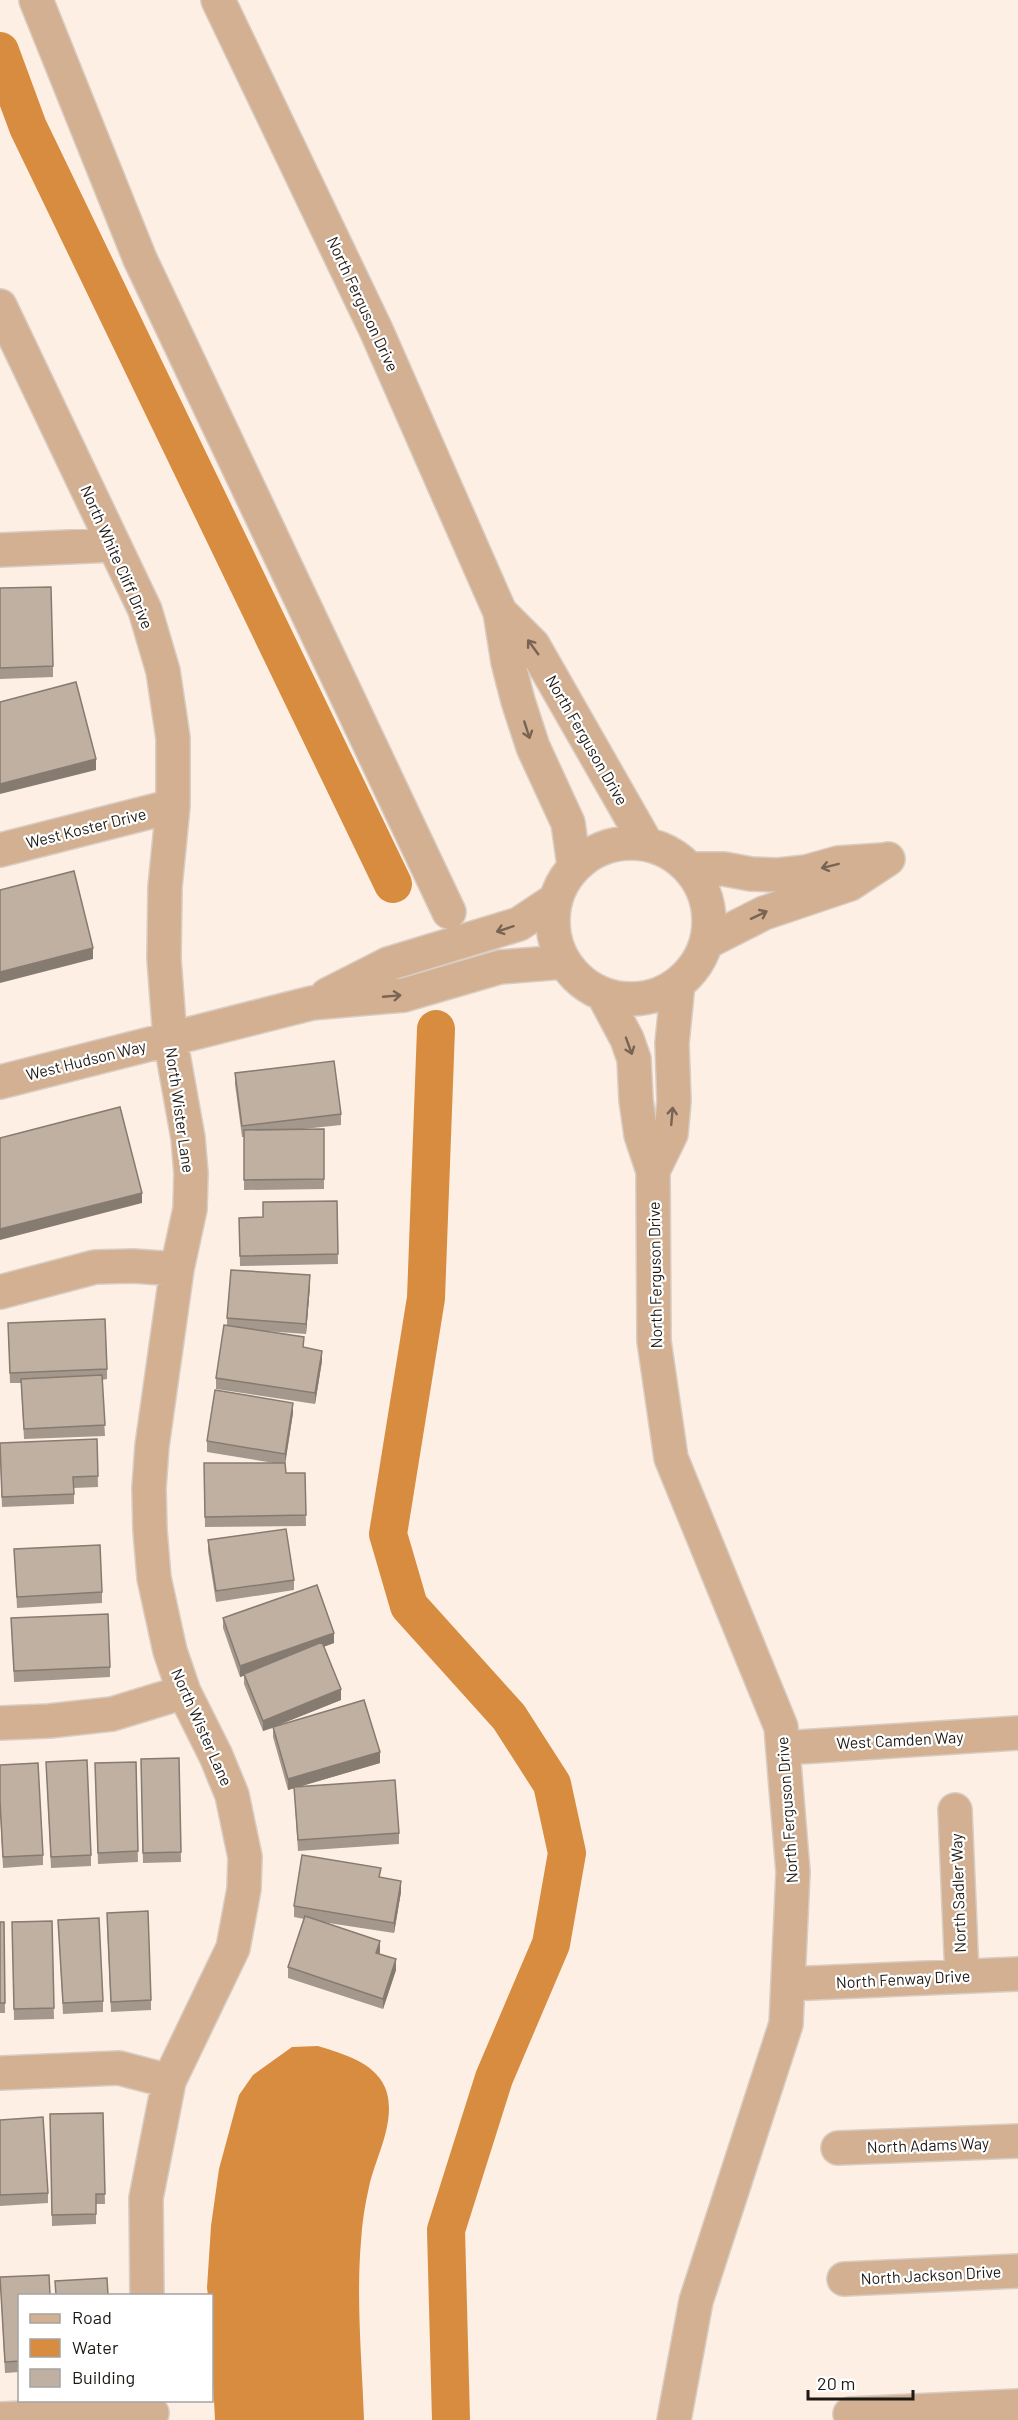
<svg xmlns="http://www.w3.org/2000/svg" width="1018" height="2420" viewBox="0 0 1018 2420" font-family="Barlow,sans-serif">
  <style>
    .water { fill: #d78c40 }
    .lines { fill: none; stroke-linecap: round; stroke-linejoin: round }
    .canal { stroke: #d78c40; stroke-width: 38 }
    .minor-casing { stroke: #d9cdc3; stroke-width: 36 }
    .minor { stroke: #d3b092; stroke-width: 33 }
    .wall { fill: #a4978b }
    .shaded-wall { fill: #867b71 }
    .building { fill: #bfb0a2; stroke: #867b71; stroke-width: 1.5 }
    .oneway { stroke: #796453 }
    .labels { text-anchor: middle; stroke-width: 4.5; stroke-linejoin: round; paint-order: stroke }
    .street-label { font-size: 16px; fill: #1f1914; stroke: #fff }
  </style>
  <rect width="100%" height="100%" fill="#fdefe4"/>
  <path class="water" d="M318,2046C343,2054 379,2063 387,2093C395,2125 376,2156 369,2187C365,2204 362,2223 361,2241C356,2300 362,2361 364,2420H215L212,2361V2296L208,2295L207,2288L211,2226L219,2169L239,2095L253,2075L292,2047Z"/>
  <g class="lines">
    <path class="canal" d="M0,51L28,127L393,884
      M436,1029L426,1298L388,1534L409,1606L509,1717L552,1784L567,1853L551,1944L494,2078L446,2230L451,2420"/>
    <defs>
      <path id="minor" d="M36,0L140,259L449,912
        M218,0L376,330L500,612L508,662L518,701L533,747L568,823L574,865
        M0,306L145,610L163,671L173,738V806L165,887L164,959L170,1038L188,1138L191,1173L190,1209L177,1269L152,1446L149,1488L150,1530L154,1578L170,1651L184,1692L216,1756L232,1795L245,1857L244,1889L233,1948L169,2081L146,2198L147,2296
        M0,550L113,545
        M500,612L533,645L646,843
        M553 921a78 78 0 1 1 156 0a78 78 0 1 1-156 0Z
        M0,850L173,806
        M691,869H724L751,874L779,875L806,872L838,863L883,860
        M707,942L764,913L850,884L888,859
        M603,994L627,1039L634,1059L636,1100L641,1135L653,1171L654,1341L671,1458L781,1727L793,1872L786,2024L696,2301L674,2420
        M327,995L388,964L519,924L555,900
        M0,1082L312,1003L404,995L500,967L563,962
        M653,1171L671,1134L674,1101L672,1043L678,984
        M0,1292L95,1267L133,1266L177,1269
        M0,1723L49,1721L112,1714L184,1692
        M783,1748L1018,1733
        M955,1810L962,1976
        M788,1984L1018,1974
        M0,2073L119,2068L169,2081
        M838,2148L1018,2141
        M844,2279L1018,2271
        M850,2414L1018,2406
        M0,2419L152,2413"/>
    </defs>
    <use href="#minor" class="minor-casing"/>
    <use href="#minor" class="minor"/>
  </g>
  <path class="wall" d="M0,588L53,666V677L0,679Z
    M235,1073L341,1114V1125L303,1129H324V1189L244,1190V1137H242L235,1084Z
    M337,1201L338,1264L240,1266L239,1218L263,1217Z
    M310,1286L306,1334L265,1331L304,1348L322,1361L315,1404L216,1389V1378L227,1326V1318Z
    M8,1323L107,1369V1379L102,1380L105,1436L24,1439L21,1383H10Z
    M293,1413L285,1463L286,1473H305L306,1526L205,1527L204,1463H274L207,1452V1441Z
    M97,1439L98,1487L74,1488V1504L2,1507L0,1455Z
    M208,1540L294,1580V1590L216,1602L208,1551Z
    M14,1549L102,1592V1603L17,1608Z
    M11,1618L110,1667V1677L14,1682Z
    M223,1618L334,1643L323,1647L341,1700L279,1725L380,1763L298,1787L399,1833V1844L298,1851L294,1788L288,1790L273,1737V1728L263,1731L244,1684V1676L240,1677L223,1628Z
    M179,1758L181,1862L143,1863L141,1759Z
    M46,1762L91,1855V1866L51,1868Z
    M136,1762L138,1862L98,1864L95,1763Z
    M0,1765L43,1855V1865L3,1868L0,1811Z
    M381,1877L401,1892L394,1933L322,1922L380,1951V1954L396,1970L383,2009L288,1978V1967L304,1919L294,1917V1906Z
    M58,1920L103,2001V2012L63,2014Z
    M52,1921L54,2019L14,2020L12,1922Z
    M0,1922H4L5,2013H0Z
    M107,1924L151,2000V2010L111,2012Z
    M103,2113L105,2204H96V2224L52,2226L50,2114Z
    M0,2120L48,2193V2203L0,2206Z
    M0,2277L20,2295V2372L5,2373Z"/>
  <path class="shaded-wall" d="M96,759V770L0,794V784Z
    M93,948V959L0,983V972Z
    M142,1193V1203L0,1240V1229Z
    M310,1275V1286L306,1334V1324Z
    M322,1351V1361L315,1404V1393Z
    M293,1403V1413L285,1465V1454Z
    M334,1633V1643L240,1677V1666Z
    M341,1689V1700L263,1731V1721Z
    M380,1752V1763L288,1790V1779Z
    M401,1881V1892L394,1933V1923Z
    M380,1941V1951L376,1963V1953Z
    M396,1959V1970L383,2009V1999Z"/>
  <path class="building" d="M51,587L53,666L0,668V588Z
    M76,682L96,759L0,784V702Z
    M74,871L93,948L0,972V890Z
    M334,1061L341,1114L242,1126L235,1073Z
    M120,1107L142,1193L0,1229V1138Z
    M324,1129V1179L244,1180V1130Z
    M337,1201L338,1254L240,1256L239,1218L263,1217V1202Z
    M231,1270L310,1275L306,1324L227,1318Z
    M105,1319L107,1369L10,1373L8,1323Z
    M224,1325L304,1337L303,1347L322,1351L315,1393L216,1378Z
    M102,1375L105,1425L24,1429L21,1379Z
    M215,1390L293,1403L285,1454L207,1441Z
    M97,1439L98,1476L73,1477L74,1494L2,1497L0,1443Z
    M204,1463H285L286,1473H305L306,1515L205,1517Z
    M286,1529L294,1580L216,1591L208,1540Z
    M100,1545L102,1592L17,1597L14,1549Z
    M317,1585L334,1633L240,1666L223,1618Z
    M108,1614L110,1667L14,1671L11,1618Z
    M322,1642L341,1689L263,1721L244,1674Z
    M364,1700L380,1752L288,1779L273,1727Z
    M179,1758L181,1852L143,1853L141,1759Z
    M87,1760L91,1855L51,1857L46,1762Z
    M136,1762L138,1851L98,1853L95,1763Z
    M38,1763L43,1855L3,1857L0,1801V1765Z
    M395,1780L399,1833L298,1840L294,1787Z
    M302,1855L381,1868L379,1877L401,1881L394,1923L294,1906Z
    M148,1911L151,2000L111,2002L107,1913Z
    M305,1916L380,1941L376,1953L396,1959L383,1999L288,1967Z
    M99,1918L103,2001L63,2003L58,1920Z
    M52,1921L54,2008L14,2009L12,1922Z
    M0,1922H4L5,2003H0Z
    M103,2113L105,2194H96V2214L52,2215L50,2114Z
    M43,2117L48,2193L0,2195V2120Z
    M49,2275L50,2295H20V2361L5,2362L0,2277Z
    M107,2278L108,2295H56L55,2281Z"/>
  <defs><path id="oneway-shaft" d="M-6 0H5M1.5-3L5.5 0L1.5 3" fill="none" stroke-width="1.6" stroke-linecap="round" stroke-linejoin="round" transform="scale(1.5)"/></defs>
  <g class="oneway">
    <use href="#oneway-shaft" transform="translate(533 647) rotate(-126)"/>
    <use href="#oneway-shaft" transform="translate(527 730) rotate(72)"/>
    <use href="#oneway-shaft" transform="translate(830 866) rotate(166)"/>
    <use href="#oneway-shaft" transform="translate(759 915) rotate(-25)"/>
    <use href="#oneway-shaft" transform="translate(505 929) rotate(162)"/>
    <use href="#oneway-shaft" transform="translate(392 996) rotate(-5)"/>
    <use href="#oneway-shaft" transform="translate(629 1046) rotate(70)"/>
    <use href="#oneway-shaft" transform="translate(672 1116) rotate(-85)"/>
  </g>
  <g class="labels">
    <g class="street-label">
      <text transform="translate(363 304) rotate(65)" y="6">North Ferguson Drive</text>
      <text transform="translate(117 557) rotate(66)" y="6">North White Cliff Drive</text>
      <text transform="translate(587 740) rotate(60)" y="6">North Ferguson Drive</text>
      <text transform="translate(86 828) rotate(-14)" y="6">West Koster Drive</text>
      <text transform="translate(86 1060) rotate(-14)" y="6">West Hudson Way</text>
      <text transform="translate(180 1110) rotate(82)" y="6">North Wister Lane</text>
      <text transform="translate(655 1275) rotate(-91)" y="6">North Ferguson Drive</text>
      <text transform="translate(202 1727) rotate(66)" y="6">North Wister Lane</text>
      <text transform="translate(900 1740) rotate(-3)" y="6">West Camden Way</text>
      <text transform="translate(787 1810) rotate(-94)" y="6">North Ferguson Drive</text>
      <text transform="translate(958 1893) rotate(-92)" y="6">North Sadler Way</text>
      <text transform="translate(903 1979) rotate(-3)" y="6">North Fenway Drive</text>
      <text transform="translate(928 2145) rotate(-2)" y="6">North Adams Way</text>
      <text transform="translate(931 2275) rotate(-3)" y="6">North Jackson Drive</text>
    </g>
  </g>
  <rect x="18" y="2294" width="195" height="108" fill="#ffffff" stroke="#a5a3a1" stroke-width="1.5"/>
  <rect x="30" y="2314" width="30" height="9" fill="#d3b092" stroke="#a5a3a1" stroke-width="1.5"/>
  <text x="72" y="2324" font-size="18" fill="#1f1914">Road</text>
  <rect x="30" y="2339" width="30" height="18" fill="#d78c40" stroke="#a5a3a1" stroke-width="1.5"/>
  <text x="72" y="2354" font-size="18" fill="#1f1914">Water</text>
  <rect x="30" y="2369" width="30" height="18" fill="#bfb0a2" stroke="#a5a3a1" stroke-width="1.5"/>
  <text x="72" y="2384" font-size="18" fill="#1f1914">Building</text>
  <path d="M808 2390v9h105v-9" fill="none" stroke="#1f1914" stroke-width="3"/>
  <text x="817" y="2390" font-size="18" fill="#1f1914" stroke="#ffffff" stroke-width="4.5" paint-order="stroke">20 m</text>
</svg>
